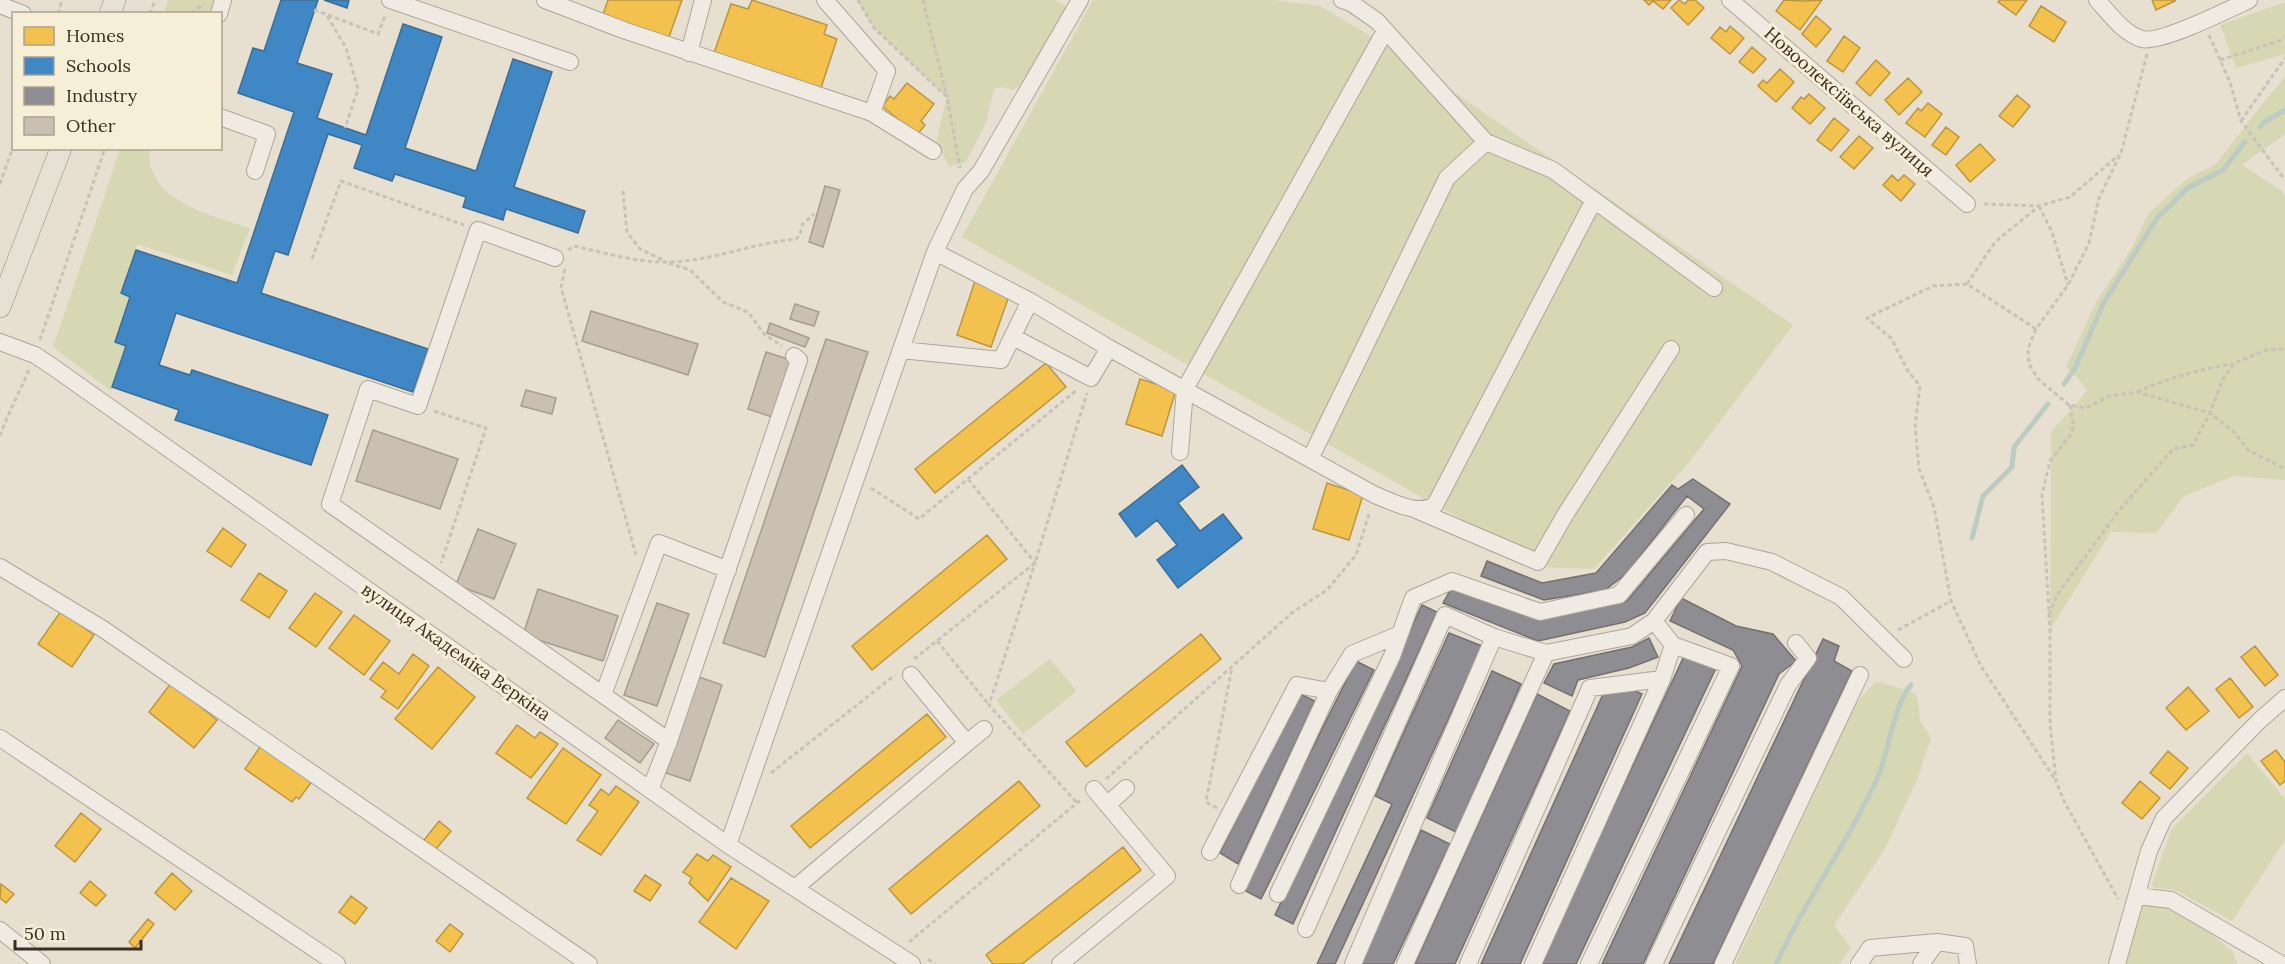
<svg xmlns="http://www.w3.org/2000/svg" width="2285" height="964" viewBox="0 0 2285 964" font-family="Lora,serif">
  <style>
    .green { fill: #d6d7b3 }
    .homes { fill: #f2c14e; stroke: #bc9540; stroke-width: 1.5 }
    .schools { fill: #3f88c5; stroke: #3e6d94; stroke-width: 1.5 }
    .industry { fill: #8d8d92; stroke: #757070; stroke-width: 1.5 }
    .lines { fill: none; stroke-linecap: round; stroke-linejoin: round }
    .stream { stroke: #bcccc2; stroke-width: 5 }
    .building { fill: #cbbfb2; stroke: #a89c90; stroke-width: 1.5 }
    .minor-casing { stroke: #ada599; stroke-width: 18 }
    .major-casing { stroke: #928b80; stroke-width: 22 }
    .path { stroke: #c8c2b9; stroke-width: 3; stroke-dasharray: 4.5 3; stroke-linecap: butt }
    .minor { stroke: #efebe3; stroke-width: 16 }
    .major { stroke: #e6e1d4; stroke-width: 21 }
    .labels { text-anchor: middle; stroke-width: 6; stroke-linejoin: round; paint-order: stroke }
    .street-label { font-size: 18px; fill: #3d2e20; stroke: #f7eed8 }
  </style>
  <rect width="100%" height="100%" fill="#e7e0d1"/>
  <path class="green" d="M168,0H220L216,13L164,14Z
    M858,0H1056L1074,11L1030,87L1022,84L1013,90L1001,87L994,89L986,123L965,163L949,166L936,142L947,97L874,28Z
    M1093,0H1273L1320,6L1381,42L1793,325L1690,461L1594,569L1538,567L1499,541L962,237Z
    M2285,2V54L2236,68L2220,25Z
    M2285,77V134L2242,165L2281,190L2285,196V480L2234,476L2184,496L2156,533L2111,532L2050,630L2051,432L2087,391L2078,378L2066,367L2096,302L2131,249L2149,213L2188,178L2216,164L2264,102Z
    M120,149H150C150,154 149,162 151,167C161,205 217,217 250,228L232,275L137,244L121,293L130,297L115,342L126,346L111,391L53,347Z
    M1050,659L1077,691L1023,734L996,700Z
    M1876,681L1915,693L1918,700L1920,720L1931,738L1918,777L1886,847L1834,925L1851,948L1839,964H1735L1856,703Z
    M2247,753L2285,799V840L2232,921L2175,890L2151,887L2171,830Z
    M2142,904H2166L2206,929L2233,952L2237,964H2126Z"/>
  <path class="homes" d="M608,0H682L668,40L602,17Z
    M752,0L827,25L824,34L837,39L820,91L713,56L731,4L748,9Z
    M1644,0H1671L1663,9L1653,1L1649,5Z
    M1679,0L1685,4L1688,0H1695L1704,8L1688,25L1671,8Z
    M1784,0L1804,1L1822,0L1800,30L1776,11Z
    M2000,0H2027L2016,15L1998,2Z
    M2152,0H2175V1L2156,10Z
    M2041,6L2066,22L2054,42L2029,26Z
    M1816,16L1831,29L1816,47L1802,34Z
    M1730,26L1744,38L1730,54L1711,38L1720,27L1726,32Z
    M1844,36L1860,48L1843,72L1827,61Z
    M1752,47L1766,59L1753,73L1739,62Z
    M1876,60L1890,73L1870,96L1856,83Z
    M1780,69L1794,82L1776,102L1758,86L1763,80L1767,83Z
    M1908,78L1922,92L1899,115L1885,100Z
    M907,83L934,104L921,121L925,125L917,135L882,106L890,96L894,99Z
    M1809,94L1825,108L1810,124L1792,108L1801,97L1804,99Z
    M2017,95L2030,106L2013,127L1999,116Z
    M1928,103L1942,114L1925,137L1906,123L1918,108L1921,111Z
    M1834,118L1849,130L1831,151L1817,140Z
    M1946,127L1959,137L1946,155L1932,145Z
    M1859,136L1873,148L1854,169L1840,157Z
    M1980,144L1995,160L1970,182L1956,165Z
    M1892,175L1898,181L1904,175L1915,184L1901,201L1883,185Z
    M975,281L1010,293L991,347L957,335Z
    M1046,363L1066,387L935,493L915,469Z
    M1140,379L1176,390L1162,436L1126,424Z
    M1327,483L1363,495L1349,540L1313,529Z
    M223,528L246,545L231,567L207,551Z
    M987,535L1007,559L872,670L852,646Z
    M259,573L287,591L269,618L241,600Z
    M315,593L342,612L316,647L289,628Z
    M61,611L94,635L72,667L38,644Z
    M354,615L390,641L364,675L329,648Z
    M1201,634L1221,659L1086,767L1066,742Z
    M2255,646L2278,675L2265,686L2241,657Z
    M413,654L429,666L398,709L381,697L386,691L370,679L383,662L399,674Z
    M438,667L475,697L432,749L395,719Z
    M2230,678L2253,707L2239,718L2216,689Z
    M171,683L217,720L194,748L149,712Z
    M2188,687L2209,711L2186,730L2166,708Z
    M927,714L946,737L810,848L791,826Z
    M517,725L535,738L540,732L558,744L531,778L496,753Z
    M262,744L313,780L299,799L296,797L292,802L245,769Z
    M563,748L601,775L566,824L527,798Z
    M2276,750L2285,762V781L2280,785L2261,761Z
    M2168,751L2188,768L2170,789L2150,773Z
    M1019,781L1040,806L911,914L889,889Z
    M2140,781L2160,798L2142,819L2122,803Z
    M616,786L639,802L601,855L577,840L598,811L589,805L601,789L609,795Z
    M81,813L101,829L75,862L55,846Z
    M439,821L451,831L436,849L424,840Z
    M1123,847L1141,870L1022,964H993L986,955Z
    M697,854L708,861L713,855L731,867L708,901L689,883L692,878L683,872Z
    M172,873L192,891L175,910L155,893Z
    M645,875L661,885L650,901L634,891Z
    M731,878L769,901L736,949L699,922Z
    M90,881L106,895L96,906L80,893Z
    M1,884L14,894L6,903L0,898Z
    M351,896L367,908L355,924L339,912Z
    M148,919L154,924L135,948L129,942Z
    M450,924L463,934L450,952L436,941Z"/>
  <path class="schools" d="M281,0H318L297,63L332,74L317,118L366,135L403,24L442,37L405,148L476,171L513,59L552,72L514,187L585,211L578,233L506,209L503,220L463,207L466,197L395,174L392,181L354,168L362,145L328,134L288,255L275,251L261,293L428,349L413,392L176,313L159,365L190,375L192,370L328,415L311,465L175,420L179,410L112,387L126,346L115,342L130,297L121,293L136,250L237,283L294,112L238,93L253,48L264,51Z
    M324,0H349L347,8Z
    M1182,465L1199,487L1178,503L1200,531L1223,514L1242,538L1178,588L1157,560L1177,545L1157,520L1136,537L1119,514Z"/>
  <path class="industry" d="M1693,479L1730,504L1645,613L1625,622L1538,641L1443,603L1452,587L1540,619L1627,601L1704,509L1687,496L1626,574L1605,590L1544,600L1481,576L1487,561L1542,583L1596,573L1672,485L1678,489Z
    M1681,598L1736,626L1773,634L1796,661L1779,674L1643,964H1602L1742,666L1733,650L1670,621Z
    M1422,605L1437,612L1293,924L1275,915Z
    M1449,633L1482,646L1335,964H1317L1392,804L1375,796Z
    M1649,638L1658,657L1629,668L1578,680L1572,696L1544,683L1554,664L1632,647Z
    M1823,639L1839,646L1834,661L1852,671L1713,964H1669Z
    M1685,654L1716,668L1576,964H1540Z
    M1356,661L1374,670L1261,899L1242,889Z
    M1492,671L1521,684L1456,832L1427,818Z
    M1628,688L1642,694L1520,964H1481L1604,692Z
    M1298,693L1315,701L1238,864L1220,853Z
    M1537,694L1570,711L1455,964H1415Z
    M1421,830L1450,844L1393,964H1360Z"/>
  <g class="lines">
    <path class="stream" d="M2260,127L2264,122L2285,110
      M2064,384L2075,368L2103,304L2157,218L2189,187L2223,170L2245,142
      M1972,538L1983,496L2012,467L2014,447L2048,404
      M1776,964C1805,900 1848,843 1877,779C1889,753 1893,705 1911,685"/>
  </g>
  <path class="building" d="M825,186L840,190L823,247L809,242Z
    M795,304L819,312L814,326L790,319Z
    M591,311L698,344L688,375L582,341Z
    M770,323L809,338L805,347L767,333Z
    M826,339L868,352L765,657L723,643Z
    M766,352L794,361L775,418L748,409Z
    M526,390L556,398L552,414L521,406Z
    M373,430L458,459L440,509L356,481Z
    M478,529L516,544L494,599L456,585Z
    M538,589L618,616L603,661L523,635Z
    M657,603L689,614L657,706L624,695Z
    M699,677L722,685L690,781L666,773Z
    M618,720L654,744L640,763L605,738Z"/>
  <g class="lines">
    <defs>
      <path id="minor" d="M390,0L570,62
        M545,0L626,31L872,113L933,151
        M825,0L887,71L872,113
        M1342,0L1351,3L1377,21L1486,142L1553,170L1714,288
        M1730,0L1967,204
        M2097,0C2109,13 2124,34 2142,39C2160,44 2230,9 2249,0
        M0,5L23,14
        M219,14L223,0
        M689,53L703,0
        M220,117L267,134L255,171
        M935,252L1030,301L1109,348L1375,495C1393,502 1417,516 1435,505L1594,200
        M555,258L478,230L418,406L368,389L330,504L669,741L799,360L794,356
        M1013,337L1091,378L1109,348
        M0,342L35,355L53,367L728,845L912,964
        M901,350L1001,360L1030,301
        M1180,452L1185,389L1385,31
        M1310,459L1447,178L1486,142
        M1416,510L1538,562L1565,515L1671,349
        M0,567L103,629L589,964
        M1329,691L1352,654L1400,634
        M603,695L659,543L728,570
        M0,738L337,964
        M967,743L984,729
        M650,790L669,741
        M1107,805L1126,788
        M728,845L935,252L965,189L981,171L1080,0
        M1210,852L1297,685L1329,691L1239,885
        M795,888L967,743L911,675
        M1278,894L1392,656L1413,598L1452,581L1540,612L1619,595L1686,515
        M2138,896L2171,900L2281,964
        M1306,929L1445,615L1494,637L1546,653L1632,636L1654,621L1707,552L1726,551L1772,562L1841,597L1904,659
        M0,930L42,964
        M1060,964L1167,876L1094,789
        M1353,964L1494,637
        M1405,964L1546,653
        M1468,964L1590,688L1662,679
        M1533,964L1662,679L1673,645
        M1589,964L1731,666L1673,645L1654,621
        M1654,964L1788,685L1808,658L1796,643
        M1723,964L1860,675
        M1859,964L1870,948L1937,942L1965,946L1968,964
        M1921,964L1937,942
        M2117,964L2149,851L2164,818L2259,721L2285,698"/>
      <path id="major" d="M110,14L115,0
        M0,307L61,148"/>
    </defs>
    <use href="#minor" class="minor-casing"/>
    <use href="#major" class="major-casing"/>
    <path class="path" d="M858,0L874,28L947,97L960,168
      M923,0L947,97
      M314,10L326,14L346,48L358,89L345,128
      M58,14L62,0
      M150,14L155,0
      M192,14L204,3
      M328,15L378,34L385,16
      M2209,35L2230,82L2241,121L2285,180
      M2147,54L2121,153L2099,198L2089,243L2068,285L2036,329L2028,349L2029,364L2038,379L2069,405L2086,408L2109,396L2137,392L2210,413L2234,432L2248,450L2285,469
      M2220,60L2285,39
      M2241,121L2285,58
      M0,184L14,144
      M623,191L627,232L640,249L663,260
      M1984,204L2039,206L2070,197L2119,155
      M2039,206L2052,232L2068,285
      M568,250L574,246C605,253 638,263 669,262C712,261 753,243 796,239L800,235L802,225L814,214
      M312,259L341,181L464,225
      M669,263L690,270L723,302L748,312L764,334L782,346
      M565,269L561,287L636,555
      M1967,284L1995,242L2038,207
      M2036,329L1967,284L1933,286L1867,318L1891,338L1908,371L1920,386L1915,425L1919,469L1934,507L1951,601L1981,666L2056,781
      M40,340L105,148
      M2137,392C2168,378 2199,369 2234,364
      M2070,405L2073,423L2072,433L2050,461L2042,495L2050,630V724L2056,781L2064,801L2118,899
      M434,411L486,428L441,563
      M0,436C8,413 20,392 29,369
      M968,479L1035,563L989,705L1077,803
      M871,488L919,519L1078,389
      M2049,615L2057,595L2121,508L2173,449L2193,445L2210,413L2223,379L2235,363L2266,350L2285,349
      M1898,630L1951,601
      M937,641L989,705
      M914,659L1035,563L1087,393
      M771,773L895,675
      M1106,779L1293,612L1327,590L1356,555L1370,511
      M1217,808L1206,802L1232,667
      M909,942L1082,799
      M928,959L935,964"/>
    <use href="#minor" class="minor"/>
    <use href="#major" class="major"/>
  </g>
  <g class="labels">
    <g class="street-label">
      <text transform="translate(1849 102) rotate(41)" y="6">Новоолексіївська вулиця</text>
      <text transform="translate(456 652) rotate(35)" y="6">вулиця Академіка Вєркіна</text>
    </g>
  </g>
  <rect x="12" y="12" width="210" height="138" fill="#f7eed8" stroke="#ada18e" stroke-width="1.5"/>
  <rect x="24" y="27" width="30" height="18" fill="#f2c14e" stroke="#ada18e" stroke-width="1.5"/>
  <text x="66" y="42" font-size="18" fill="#3d2e20">Homes</text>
  <rect x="24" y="57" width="30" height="18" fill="#3f88c5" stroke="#ada18e" stroke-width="1.5"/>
  <text x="66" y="72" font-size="18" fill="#3d2e20">Schools</text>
  <rect x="24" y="87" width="30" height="18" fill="#8d8d92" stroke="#ada18e" stroke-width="1.5"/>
  <text x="66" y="102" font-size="18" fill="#3d2e20">Industry</text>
  <rect x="24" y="117" width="30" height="18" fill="#cbbfb2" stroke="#ada18e" stroke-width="1.5"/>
  <text x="66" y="132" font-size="18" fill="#3d2e20">Other</text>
  <path d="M15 940v9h126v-9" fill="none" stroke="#3d2e20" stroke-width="3"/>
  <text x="24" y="940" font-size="18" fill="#3d2e20" stroke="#f7eed8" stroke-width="4.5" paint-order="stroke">50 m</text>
</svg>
